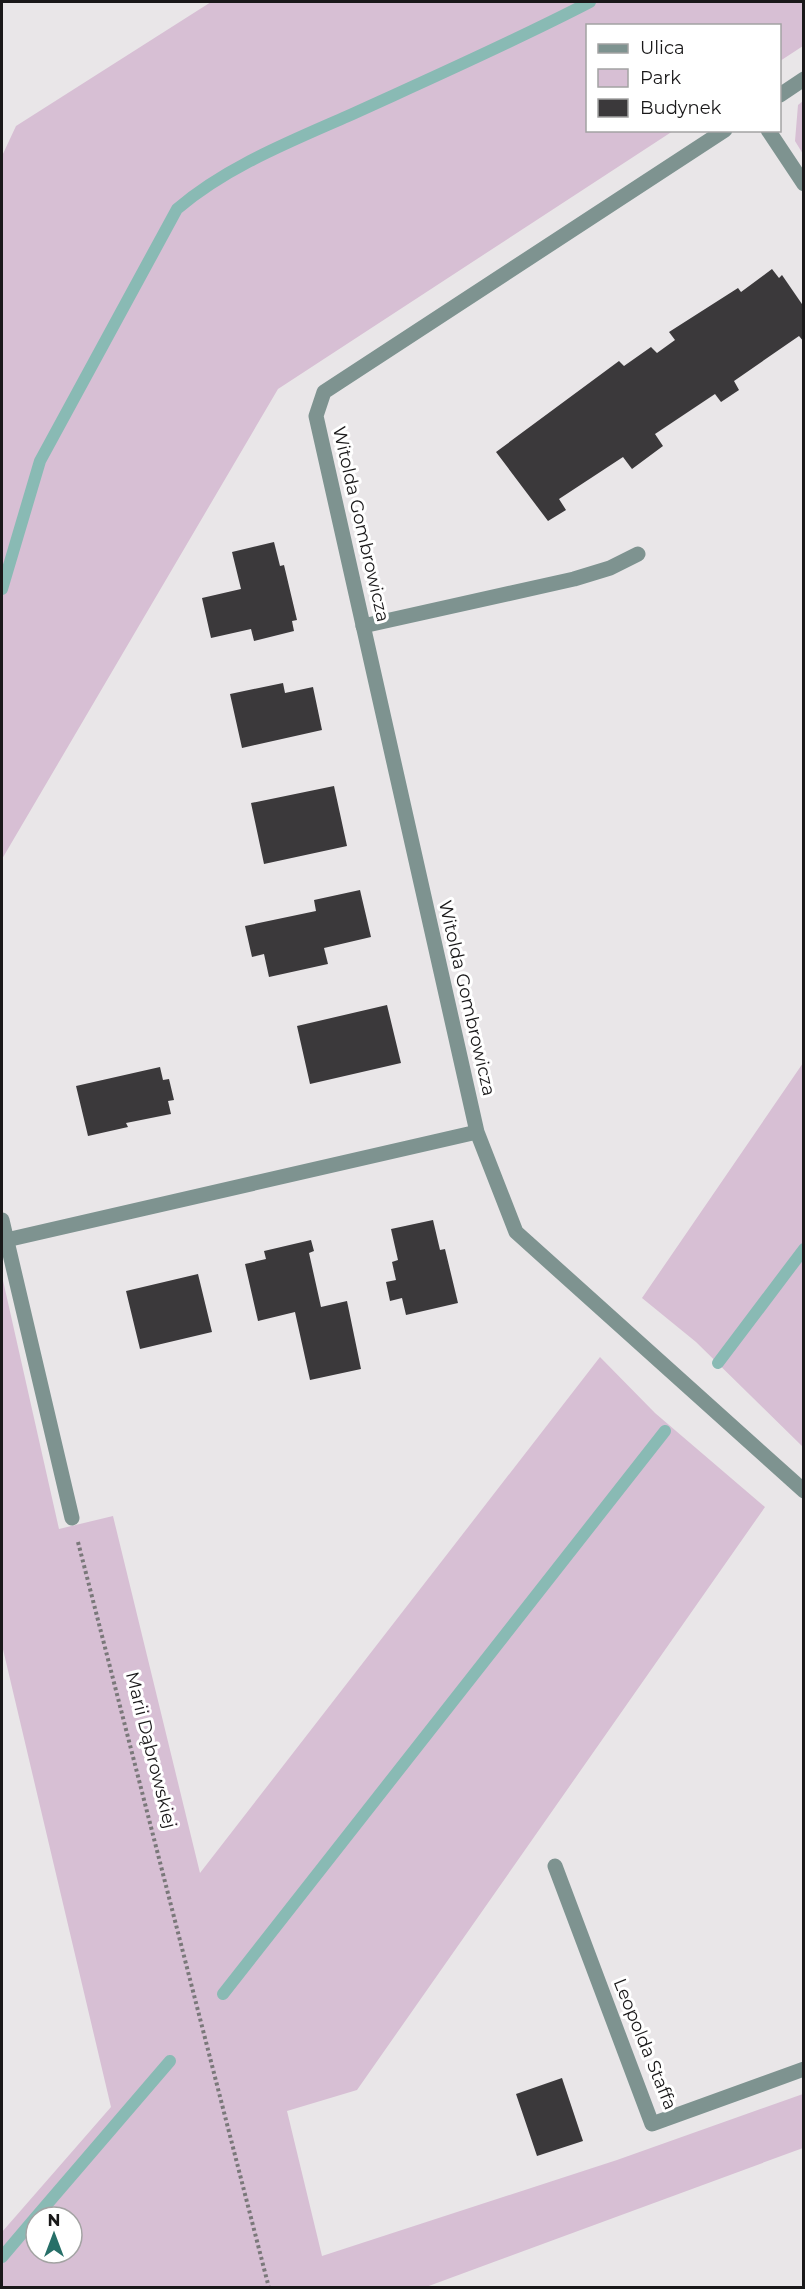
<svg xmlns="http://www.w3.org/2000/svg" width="805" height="2289" viewBox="0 0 805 2289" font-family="Montserrat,sans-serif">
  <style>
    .green { fill: #d7bfd4; fill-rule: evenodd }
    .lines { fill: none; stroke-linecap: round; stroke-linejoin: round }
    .stream { stroke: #89bab4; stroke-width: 12 }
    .building { fill: #3b393b }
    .path { stroke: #7a787a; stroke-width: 4; stroke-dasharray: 3 3; stroke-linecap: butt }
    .service { stroke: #7e9390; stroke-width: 15 }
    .minor { stroke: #7e9390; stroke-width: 15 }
    .labels { text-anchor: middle; stroke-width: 6; stroke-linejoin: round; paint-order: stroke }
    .street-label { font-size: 18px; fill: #191819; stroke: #fff }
  </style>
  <rect width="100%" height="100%" fill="#e9e6e8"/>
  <path class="green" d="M211,2H803V46L780,61V26H588V130L673,131L278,389L2,859V156L16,126Z
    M803,101V154L795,141L798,105Z
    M803,1063V1447L696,1342L642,1298Z
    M2,1276L59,1529L113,1516L200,1873L600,1357L655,1413L765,1507L357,2090L287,2111L322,2256L617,2160L803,2094V2148L426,2287H2V2232L111,2107L2,1645ZM36,2217H72V2253H36Z"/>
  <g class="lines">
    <path class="stream" d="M2,589L40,461L177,209C226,167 289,142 348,116C429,79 511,43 590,2
      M718,1363L804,1249
      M223,1994L665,1431
      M36,2217L170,2061
      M2,2257L36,2217"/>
  </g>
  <path class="building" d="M772,269L779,278L782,275L804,307V342L799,336L734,381L739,390L721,402L715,394L655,434L663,446L632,469L623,457L559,499L566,510L548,521L496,452L619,361L624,366L651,347L657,353L675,340L669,332L738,288L741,292Z
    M274,542L280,566L284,565L297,620L292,621L294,631L254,641L251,629L211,638L202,598L241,589L232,552Z
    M283,683L285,693L313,687L322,730L242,748L230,694Z
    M334,786L347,846L264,864L251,803Z
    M360,890L371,937L324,948L328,964L269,977L264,954L252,957L245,926L316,911L314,900Z
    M387,1005L401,1063L310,1084L297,1026Z
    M160,1067L163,1080L169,1079L174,1100L168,1101L171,1114L126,1123L128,1127L88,1136L76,1086Z
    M433,1220L440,1250L445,1249L458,1303L406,1315L402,1298L390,1301L386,1282L396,1280L392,1262L398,1260L391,1229Z
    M311,1240L314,1251L309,1253L321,1307L347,1301L361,1369L310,1380L295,1312L258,1321L245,1264L266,1259L264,1251Z
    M198,1274L212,1332L140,1349L126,1291Z
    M562,2078L583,2141L537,2156L516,2094Z"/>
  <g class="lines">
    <path class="path" d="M78,1542L269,2288"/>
    <path class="service" d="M363,626L574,579L610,568L638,554"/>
    <path class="minor" d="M780,95L804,79
      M725,130L324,392L316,416L477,1132L516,1232L804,1491
      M768,130L804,184
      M2,1220L72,1518
      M2,1241L477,1132
      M555,1866L652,2124L804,2069"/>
  </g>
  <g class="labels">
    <g class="street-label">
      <text transform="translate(361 524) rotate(77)" y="6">Witolda Gombrowicza</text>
      <text transform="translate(467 998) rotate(77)" y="6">Witolda Gombrowicza</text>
      <text transform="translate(151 1750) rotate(76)" y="6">Marii Dąbrowskiej</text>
      <text transform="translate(645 2044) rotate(68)" y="6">Leopolda Staffa</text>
    </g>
  </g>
  <rect width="805" height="2289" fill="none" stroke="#191819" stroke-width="6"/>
  <rect x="586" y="24" width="195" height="108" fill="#ffffff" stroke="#a3a3a3" stroke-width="1.5"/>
  <rect x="598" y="44" width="30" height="9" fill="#7e9390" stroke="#a3a3a3" stroke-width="1.5"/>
  <text x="640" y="54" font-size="18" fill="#191819">Ulica</text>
  <rect x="598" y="69" width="30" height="18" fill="#d7bfd4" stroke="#a3a3a3" stroke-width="1.5"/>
  <text x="640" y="84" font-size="18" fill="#191819">Park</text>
  <rect x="598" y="99" width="30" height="18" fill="#3b393b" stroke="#a3a3a3" stroke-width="1.5"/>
  <text x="640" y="114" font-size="18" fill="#191819">Budynek</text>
  <g transform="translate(54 2235)"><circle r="28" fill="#ffffff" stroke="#a3a3a3" stroke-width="1.5"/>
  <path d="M0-4.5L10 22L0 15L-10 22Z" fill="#276f68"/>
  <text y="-9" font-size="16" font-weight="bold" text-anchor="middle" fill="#191819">N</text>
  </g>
</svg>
